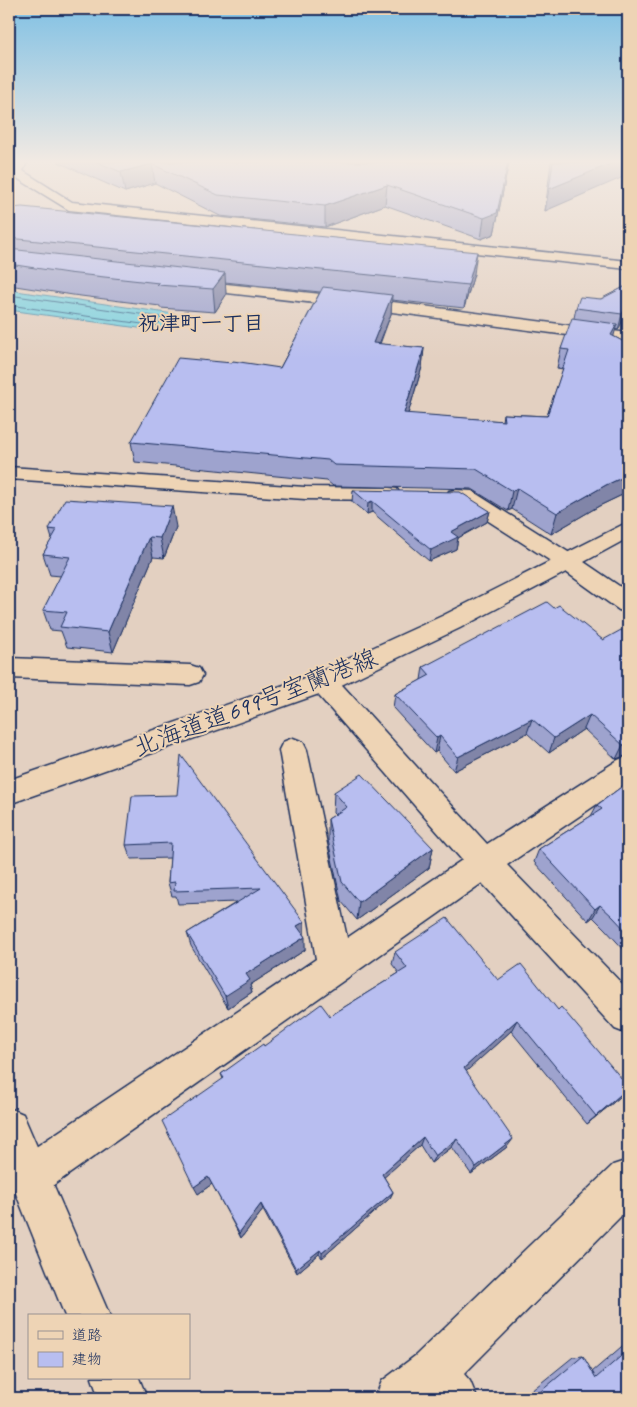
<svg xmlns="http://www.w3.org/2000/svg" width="637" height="1407" viewBox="0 0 637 1407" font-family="Caveat,'Klee One',sans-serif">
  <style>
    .water { fill: #82d2df; stroke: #5991ab }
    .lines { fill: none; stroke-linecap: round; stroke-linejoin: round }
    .shore { stroke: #447092; stroke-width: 1 }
    .minor-casing { stroke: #1b2f5e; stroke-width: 3 }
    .tertiary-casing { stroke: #1b2f5e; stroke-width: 3 }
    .secondary-casing { stroke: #1b2f5e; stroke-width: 3 }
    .minor { fill: #eed4b5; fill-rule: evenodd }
    .tertiary { fill: #eed4b5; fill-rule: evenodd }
    .secondary { fill: #eed4b5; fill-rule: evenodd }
    .wall { fill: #9ea3ce; stroke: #1b2f5e }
    .shaded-wall { fill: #8185a8; stroke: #1b2f5e }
    .building { fill: #b8bef0; stroke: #1b2f5e }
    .labels { text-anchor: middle; stroke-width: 4; stroke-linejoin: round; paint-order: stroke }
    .far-neighbourhood-label { font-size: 21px; font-weight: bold; fill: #1b2f5e; stroke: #eed4b5 }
    .street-label { font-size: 25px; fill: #1b2f5e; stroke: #eed4b5 }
  </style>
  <rect width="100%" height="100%" fill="#e3d0c1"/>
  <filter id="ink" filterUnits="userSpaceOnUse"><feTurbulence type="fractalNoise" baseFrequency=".02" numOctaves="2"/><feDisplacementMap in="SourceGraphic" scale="10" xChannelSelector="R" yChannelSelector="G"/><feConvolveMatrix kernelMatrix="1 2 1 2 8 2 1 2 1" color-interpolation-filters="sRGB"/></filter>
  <g filter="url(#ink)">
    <path class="water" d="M9,290L174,314L160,331L9,310Z"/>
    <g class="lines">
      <path class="shore" d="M9,295L160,317L162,320L156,326L9,305"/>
      <defs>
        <path id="minor" d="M15,162H27L23,171L72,202L628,261V269L69,210L12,175L10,172Z
          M188,280L377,300L628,333V343L377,310L183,288L180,285Z
          M9,467L305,487L389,488L397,489L400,494L397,499L389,500L305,499L9,479Z
          M457,490L472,491L576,557L580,562L576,567L568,570L560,567L459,502L449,501L446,496L449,491Z
          M9,658L190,665L199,668L203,675L199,682L190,685L9,678Z
          M323,672L333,675L487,844L618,760L628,756V783L507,865L628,990V1034L615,1029L482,883L45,1191L30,1197L15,1191L9,1176L15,1161L316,959L279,750L283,742L293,738L303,742L307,750L347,938L462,860L313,689L310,682L313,675Z
          M628,1160V1209L464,1374L470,1381L477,1398H375L382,1381L415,1356L613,1165Z"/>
        <path id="tertiary" d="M9,1108L23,1114L110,1316H65L9,1176Z
          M92,1378H139L147,1398H99Z"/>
        <path id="secondary" d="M628,522V538L584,562L628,592V612L619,610L566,572L460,628L333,689L9,804V780L313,675L442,616Z"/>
      </defs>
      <use href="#minor" class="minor-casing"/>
      <use href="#tertiary" class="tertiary-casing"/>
      <use href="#secondary" class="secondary-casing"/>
      <use href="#minor" class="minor"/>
      <use href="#tertiary" class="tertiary"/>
      <use href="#secondary" class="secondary"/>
    </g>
    <path class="wall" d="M58,162H509L494,234L481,239L385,205L325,227L220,216L155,183L125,192Z
      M551,162H628L545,211Z
      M9,211L474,274L464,308L392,300L391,314L380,344L424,348L422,367L408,414L502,421L503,414L547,416L563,369L557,368L561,349L574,318L576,308L601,299L628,285V322L623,320L618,330L615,329L613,336L628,344V496L626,497L622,495L599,506L551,534L512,509L508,511L472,489L333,486L327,481L135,462L131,442L280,368L320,292L225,282L226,295L215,312L160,308V306L73,295L9,285Z
      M353,490L490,511L487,522L458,538L456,549L429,561L372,512L367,514L352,502Z
      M176,527L164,558L153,557L113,652L67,647L61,631L50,630L43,610L61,576L50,575L43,554L52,539L49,529Z
      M554,608L603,640L628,636V755L616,759L584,729L549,753L527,733L454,771L437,751L434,753L393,708L395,694L421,680L423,667Z
      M628,782V954L605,929L593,917L588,921L534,862L539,849L591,816L597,805Z
      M334,792L433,848L429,868L357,920L341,901L328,840V819L335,815L333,813Z
      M177,795L304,922V935L305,950L250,985L252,992L228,1008L191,946L187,933L237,902L178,904L176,896H172L168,883L170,858L131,859L126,845Z
      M395,952L498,980L620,1097L587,1124L511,1031L466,1071L507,1147L471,1174L452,1147L431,1163L420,1145L384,1177L393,1192L390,1198L322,1258L319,1254L297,1273L263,1210L241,1238L212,1184L198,1194L223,1079L221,1074L264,1046L330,1016L399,973L392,964Z
      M628,1341V1398H535L531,1391L573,1357L583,1356L592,1372Z"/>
    <path class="shaded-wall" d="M508,162H509L508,167L494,234L481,239L484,218Z
      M615,162H628V175L545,211L549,189Z
      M152,164L155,183L125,192L121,172Z
      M387,185L385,205L325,227V206Z
      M477,252L474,274L464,308L468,285Z
      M225,273L226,295L215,312L213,289Z
      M392,295L391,314L372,362L373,343Z
      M627,304L623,320L618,330L622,314Z
      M617,324L612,343L611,335Z
      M424,348L422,367L402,434L404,413Z
      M628,475V478L622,495L599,506L551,534L557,513L606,485Z
      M517,488L512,509L508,511L512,491Z
      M372,501V512L367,514L368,503Z
      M172,506L176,527L164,558L160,538Z
      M490,511L487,522L458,538L456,549L429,561L431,550L451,532Z
      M149,537L153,557L113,652L108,632Z
      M590,715L584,729L549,753L554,738Z
      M532,719L527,733L454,771L458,757Z
      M440,736L437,751L434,753L437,738Z
      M628,743V755L616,759L623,745Z
      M433,848L429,868L357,920L359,902Z
      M600,905L593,917L588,921L595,909Z
      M304,922V935L298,939L297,926Z
      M305,937V950L250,985L252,992L228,1008L225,996L246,974Z
      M517,1020L511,1031L459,1078L464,1068Z
      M628,1088L620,1097L587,1124L596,1116Z
      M423,1137L420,1145L380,1181L382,1174Z
      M457,1139L452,1147L431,1163L435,1156Z
      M513,1139L507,1147L471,1174L476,1167Z
      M208,1177L212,1184L198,1194L194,1187Z
      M393,1192L390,1198L322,1258V1253Z
      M261,1204L263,1210L241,1238L239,1233Z
      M320,1250L319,1254L297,1273L296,1269Z"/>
    <path class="building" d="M97,162H508L497,213L484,218L387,185L325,206L218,195L152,164L121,172Z
      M553,162H615L549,189Z
      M22,207L477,252L468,285L9,238V211L12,208Z
      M9,249L225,273L213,289L157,285L159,283L68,273L9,264Z
      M628,285V305L627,304L622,314L576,308L580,297L601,299Z
      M323,287L392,295L373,343L424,348L404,413L504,421L503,414L547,416L569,350L561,349L572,318L617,324L611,335L628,344V475L606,485L557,513L517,488L512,491L476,469L334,465L328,460L131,442L178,358L232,363L233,361L280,368Z
      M353,490L460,492L490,511L451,532L458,537L431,550L372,501L368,503Z
      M65,499L172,506L160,538L149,537L108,632L60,627L67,612L43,610L70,557L43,554L57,530L49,529Z
      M547,602L554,608L559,605L603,640L621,630L628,636V657L624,659L628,662V743L623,745L590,715L554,738L532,719L458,757L440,736L437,738L395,694L430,675L423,667Z
      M181,755L304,922L297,926L305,937L246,974L250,980L225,996L187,933L261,888L174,891L175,882L168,883L171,843L126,845L132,796L177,795Z
      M362,774L433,848L359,902L342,882L328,819L347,807L334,792Z
      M628,782V933L613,917L600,905L595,909L539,849L602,809L597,805Z
      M447,918L498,980L521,964L558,1010L561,1007L628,1086V1088L596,1116L517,1020L464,1068L513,1139L476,1167L457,1139L435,1156L423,1137L382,1174L393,1192L322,1253L320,1250L296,1269L261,1204L239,1233L208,1177L194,1187L162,1121L224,1078L221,1074L263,1044L264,1046L321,1004L330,1016L407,968L395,952Z
      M628,1350V1398H543L540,1392L583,1356L596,1378Z"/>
  </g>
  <linearGradient id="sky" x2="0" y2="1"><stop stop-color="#7fc0e4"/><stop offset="0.45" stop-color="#f2eae3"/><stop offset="1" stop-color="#f2eae3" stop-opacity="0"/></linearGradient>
  <rect width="637" height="359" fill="url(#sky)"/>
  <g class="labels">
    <g class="far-neighbourhood-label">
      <text x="201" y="330">祝津町一丁目</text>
    </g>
    <g class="street-label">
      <text transform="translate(255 702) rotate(-21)" y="9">北海道道699号室蘭港線</text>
    </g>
  </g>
  <rect width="637" height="1407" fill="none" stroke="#eed4b5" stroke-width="30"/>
  <rect x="15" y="15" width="607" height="1377" fill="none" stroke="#1b2f5e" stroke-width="2" filter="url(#ink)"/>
  <rect x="28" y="1314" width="162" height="65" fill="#eed4b5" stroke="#9a9292"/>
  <rect x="38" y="1331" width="25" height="8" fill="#eed4b5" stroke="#9a9292"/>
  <text x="72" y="1340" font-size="15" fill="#1b2f5e">道路</text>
  <rect x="38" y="1352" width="25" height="15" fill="#b8bef0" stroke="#9a9292"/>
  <text x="72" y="1364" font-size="15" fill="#1b2f5e">建物</text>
</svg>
